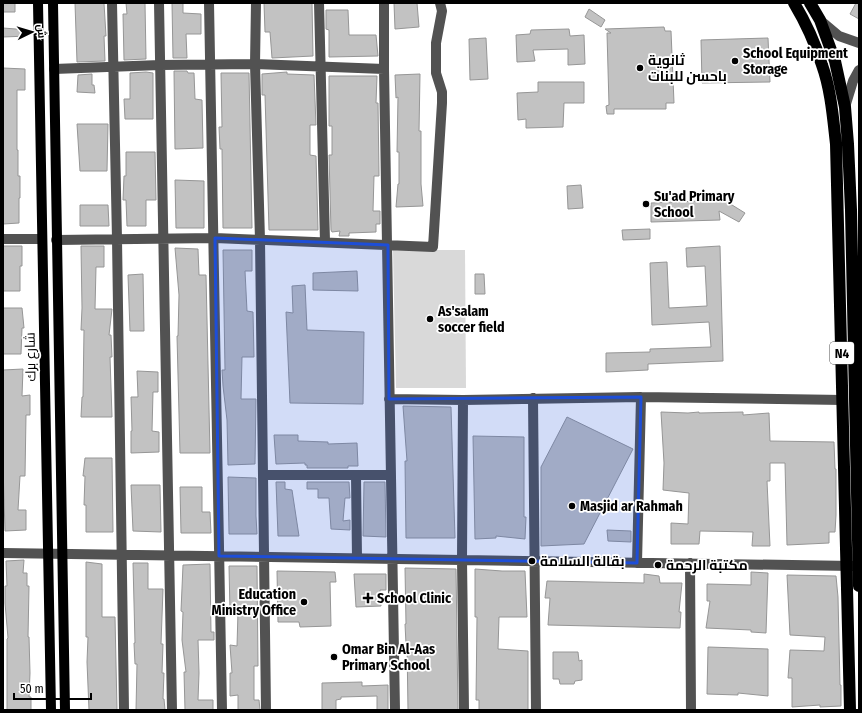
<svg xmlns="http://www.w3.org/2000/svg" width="862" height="713" viewBox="0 0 862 713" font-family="'Fira Sans Condensed',Cairo,sans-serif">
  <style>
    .green { fill: #d9d9d9 }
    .building { fill: #c2c2c2; stroke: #969696 }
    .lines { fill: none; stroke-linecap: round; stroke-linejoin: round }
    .minor { stroke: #525252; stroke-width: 10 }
    .major { stroke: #000; stroke-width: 10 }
    .highway { stroke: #000; stroke-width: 12 }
    .marked { fill: #1d4ed8; fill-opacity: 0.2; stroke: #1d4ed8; stroke-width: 3; stroke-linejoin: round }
    .poi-dot { fill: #000; stroke: #fff; stroke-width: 1.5 }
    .labels { text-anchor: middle; stroke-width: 3.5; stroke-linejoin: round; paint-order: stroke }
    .shield { fill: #fff; stroke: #4c4c4c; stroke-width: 1 }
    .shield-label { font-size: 13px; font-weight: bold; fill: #000 }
    .poi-label { font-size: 14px; font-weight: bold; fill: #000; stroke: #fff; text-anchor: start }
    .street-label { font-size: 14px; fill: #000; stroke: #fff }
  </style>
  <rect width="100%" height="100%" fill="#fff"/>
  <path class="green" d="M393,250H465L466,388H396Z"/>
  <path class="building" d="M3,3H15V12H3Z
    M75,3H104L106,36H104L105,61L77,62Z
    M126,3H145L146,59L124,60L123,14H127Z
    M172,3H183V13L201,14V34H186L187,58H173Z
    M264,3H312L313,56L272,58L270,32H265Z
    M394,3H417L419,27L395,29Z
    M856,3H859V19L850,14Z
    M589,9L605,20L601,27L585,17Z
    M326,10H348L349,35H376L378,56L329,57V30L326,29Z
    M664,27L665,31H671L674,103H666V109H614V114H607L606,106L609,105L607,33H611L605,29Z
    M3,28L29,30L28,36L3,37Z
    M569,29L570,36L584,35L585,64L568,65V49L533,50L535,61L517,62L516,35L530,34L531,30Z
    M486,38L488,79L470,80L469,39Z
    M768,38L770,82L702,83L701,40Z
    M3,68L25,69V90H17V150H18V176H20V198H19V223L3,224Z
    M174,71H187L188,73H194L195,99L202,100L203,148L175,149Z
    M146,72L153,73V119H125L124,99H130V73Z
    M287,72V74L314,75L316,125H310V155L316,156L318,230H269L265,95H262V74Z
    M221,73H249L252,228H223L222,149H220L219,127H222Z
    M92,74V85H94L95,93L77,92L78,75Z
    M420,74L419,131H421V184L423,206L396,207L398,184H399V152H397L398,97L396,98L395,75Z
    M329,76H377L376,103H378L379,176H374L373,211H380V224H376V232L349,233V236H339L340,231L332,232L331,230L329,155H332V126H329Z
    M538,82H584V103H564L563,127L526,128V119L518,120L517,93L538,92Z
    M77,124H108L107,171H80Z
    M126,152H155L156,200H146V226H127L126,200H123L124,176H126Z
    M175,180L204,181V228H176Z
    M581,185L583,208L568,209L567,186Z
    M724,200L745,213L739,222L719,211L720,220L651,222V203Z
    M80,205H108L109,226H80Z
    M650,229V239L623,240L622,230Z
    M3,246H22V266H20V291H3Z
    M81,246H104V267H96L95,309H112L109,335H111L112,357H110L112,417H81L82,397H83L84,330H81L82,308Z
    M720,246L723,361L648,364V370L606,372V353L650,352V349L711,347L709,322L652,325L650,263L667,262L669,308L707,306L705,266L687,267L686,248Z
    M175,248L198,249L199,275H206L210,453H180L177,336H178L179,295Z
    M223,250H252V271H245L247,311L253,312L254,357H242L241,399H256L255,464L228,465L227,420L223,386L222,370H225Z
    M357,271L358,291L313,290V273Z
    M143,274L144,331H130L128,275Z
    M475,274H484L485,294H475Z
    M305,285L307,330L364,332L363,404L290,403L286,312L293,313L292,286Z
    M3,308H22L24,328H22L21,354H3Z
    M23,369L22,396L30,395V415H26L25,476H20L18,510H26V530L5,531L3,467V370Z
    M137,371L158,372V392H153L152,431L159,432V452L131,453V431H132L131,397H138Z
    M403,406L451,407L455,538H406L405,461H407Z
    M661,412L688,413L699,412V413L743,412V415L769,413L770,441L834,442L835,469H836V515L835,532H829V543L787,545L785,463H770V481H767L770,546H752L753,532L700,531L699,544H671V523L688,524L689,493L663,490L664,463Z
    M567,417L633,449L584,544L541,546V467Z
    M274,435H298V441L328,442V444L357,443L358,466H348V468H307V465H305V463L276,464Z
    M473,436L524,437V517H526L525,539L496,536V538L475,539Z
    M85,458H112L113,532H86V505H84L85,476H83Z
    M228,477L256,478V516L257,534H229Z
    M276,482H285V489L292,490L299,536H278Z
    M307,482H349L350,498H345L343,521L350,520V530L331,529L329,498H318V489H307Z
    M364,482H385L386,537L363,536Z
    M131,485H160L161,532L133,531Z
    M180,487H202V512H210L211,533H181Z
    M607,530L631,531V542L608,541Z
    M24,560L23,573H27V586H29L28,637H29L30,673L29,697H31V710H7V639L8,638L5,603V586H7L6,561Z
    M86,562L102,564V617H115L117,710H89L87,662L88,637H86Z
    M133,563H148V589H163L161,644H163L162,673H164L163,699H164L165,710H136L137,664H135L134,643H135Z
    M210,564L211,632H214V640H198L199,673L198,700H213V710H185L184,672H186L182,640L183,612L181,611L183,565Z
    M229,566H257L258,666H254V700H259L260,710H238V695L230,696V673H232L230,645L237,646L238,612H230Z
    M405,568L456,569L458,710H408L407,644H406L405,624H406Z
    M475,569L502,571H525L527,617H499L498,649L528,651V710H479V700H476L477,617H475Z
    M277,571L335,572L336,582H330L331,626L300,627L299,622H278Z
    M751,572L768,573L766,633L751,632V630L706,628L710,601H707V584L751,585Z
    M354,574H386V590H380L381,606L356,607Z
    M644,574L659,576L660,583H682L679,612H681L680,628L548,625L550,598H545L547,581L644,583Z
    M787,575L836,576L838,597L840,685H841V706L820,707V705L792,707V678H788L790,650L824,651L825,637L790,635Z
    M708,647L768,649V696L738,693V695L707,694Z
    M553,652H578L579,661L582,660V680L575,681L574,684H560L559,679H553Z
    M362,682V686L388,685V710H377V696L341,697V699L336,700V710H322V683Z"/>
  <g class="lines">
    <path class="minor" d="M112,3L117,239L124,710
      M159,3L172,710
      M209,3L222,710
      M256,3L255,64L260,240L266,710
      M319,3L325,242
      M384,3V69L395,710
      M820,20L839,36L859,43
      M54,69L160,65L255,64L384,69
      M845,107L853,81L859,70
      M3,239H41
      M56,240L215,238L433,247L442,103V92L436,73V43L442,11L440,3
      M533,398L536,710
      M389,399L463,400L462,560L464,710
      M463,400L641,397L843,400
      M263,475H391
      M356,475L357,558
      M3,553L853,566
      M637,563L641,397
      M690,563L691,710"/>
    <path class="major" d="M38,3L51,710
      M53,3L65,710"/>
    <path class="highway" d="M794,3C806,23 815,43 822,65C831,90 833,118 836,144L850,710
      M810,3L820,20L835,61L845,107L848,144L851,210L859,586"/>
  </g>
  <path class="marked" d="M215,238L388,245L389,399L641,397L637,563L219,556Z"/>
  <g class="poi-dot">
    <circle cx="735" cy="61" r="4"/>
    <circle cx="640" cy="68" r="4"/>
    <circle cx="646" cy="204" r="4"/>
    <circle cx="430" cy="319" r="4"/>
    <circle cx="572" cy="506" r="4"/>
    <circle cx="532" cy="561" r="4"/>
    <circle cx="658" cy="565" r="4"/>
    <path d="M366 592h4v4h4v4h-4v4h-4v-4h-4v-4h4z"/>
    <circle cx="304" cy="602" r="4"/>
    <circle cx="334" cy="657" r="4"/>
  </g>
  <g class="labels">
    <rect class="shield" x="830" y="342" width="24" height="22" rx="3"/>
    <g class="shield-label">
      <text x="842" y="358">N4</text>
    </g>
    <g class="poi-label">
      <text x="743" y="58">School Equipment<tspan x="743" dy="16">Storage</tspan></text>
      <text x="648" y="65">ثانوية<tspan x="648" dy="16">باحسن للبنات</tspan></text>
      <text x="654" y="201">Su'ad Primary<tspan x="654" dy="16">School</tspan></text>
      <text x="438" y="316">As'salam<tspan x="438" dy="16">soccer field</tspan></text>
      <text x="580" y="511">Masjid ar Rahmah</text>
      <text x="540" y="566">بقالة السلامة</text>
      <text x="666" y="570">مكتبة الرحمة</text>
      <text x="296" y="599" text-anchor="end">Education<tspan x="296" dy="16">Ministry Office</tspan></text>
      <text x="377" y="603">School Clinic</text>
      <text x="342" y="654">Omar Bin Al-Aas<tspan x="342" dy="16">Primary School</tspan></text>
    </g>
    <g class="street-label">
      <text transform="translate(30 357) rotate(-91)" y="5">شارع برك</text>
    </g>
  </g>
  <rect width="862" height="713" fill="none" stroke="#000000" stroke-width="8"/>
  <g transform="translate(32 32) rotate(85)" stroke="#ffffff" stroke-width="3" paint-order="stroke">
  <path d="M0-3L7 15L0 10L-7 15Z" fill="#000000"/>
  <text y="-6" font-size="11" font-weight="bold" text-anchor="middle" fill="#000000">ش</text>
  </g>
  <path d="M14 693v6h77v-6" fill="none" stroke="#000000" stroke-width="2"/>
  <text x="20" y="693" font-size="12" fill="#000000" stroke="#ffffff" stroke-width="3" paint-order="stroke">50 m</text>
</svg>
